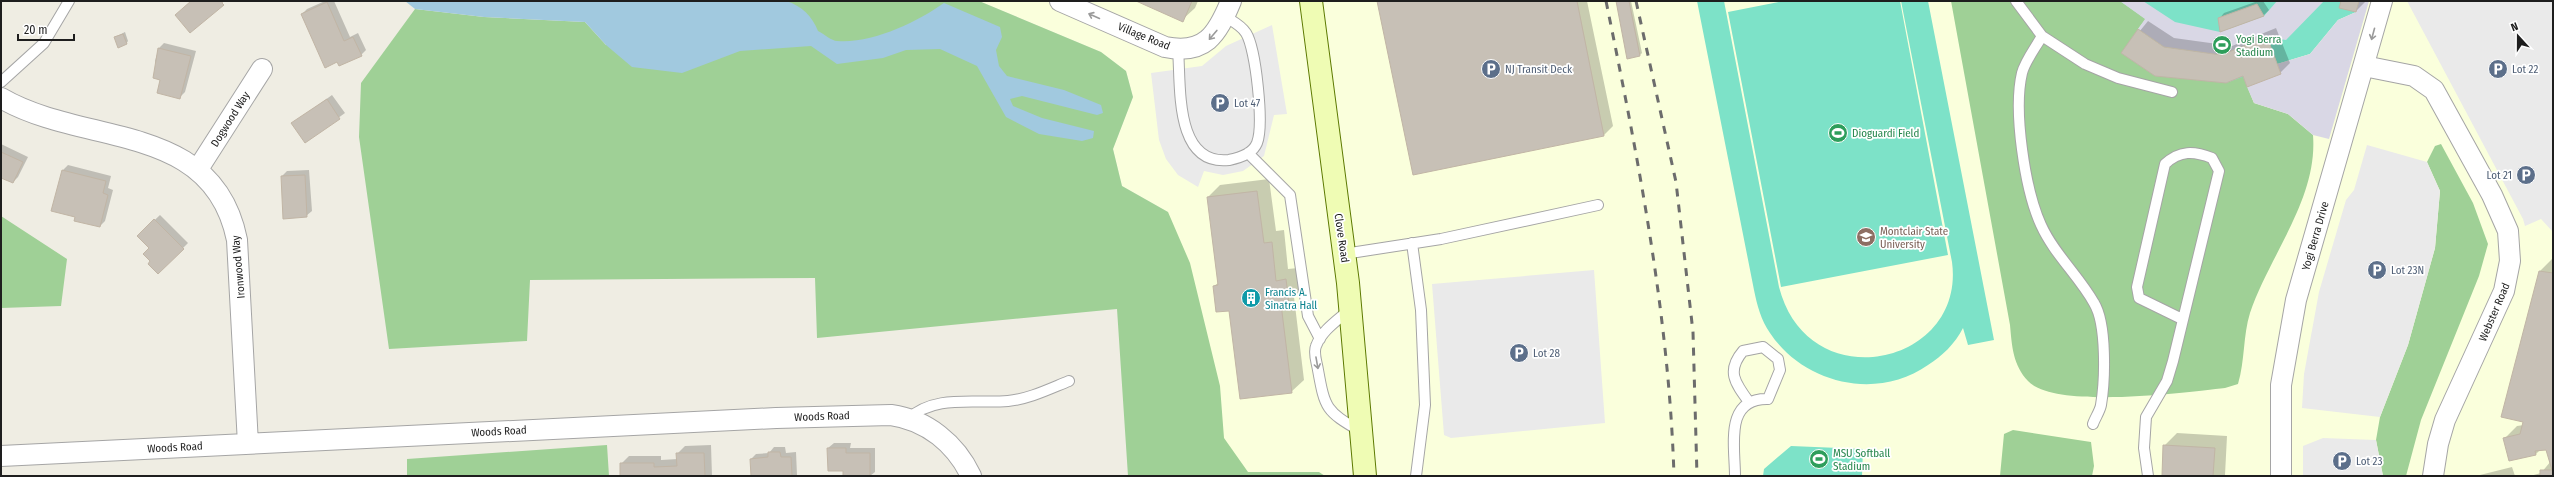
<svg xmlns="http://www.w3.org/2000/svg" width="2554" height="477" viewBox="0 0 2554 477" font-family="'Fira Sans Condensed',sans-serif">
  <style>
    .education { fill: #faffdc }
    .forest { fill: #9fd096 }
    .pitch { fill: #7de2c8 }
    .parking { fill: #eaeaea }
    .plaza { fill: #d9d7e5 }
    .water { fill: #a1c9df }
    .shadow { fill: #0003 }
    .building { fill: #c7c0b6; stroke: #c1b5a5 }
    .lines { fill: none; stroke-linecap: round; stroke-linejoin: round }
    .lane-casing { stroke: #a5a5a5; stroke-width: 12 }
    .street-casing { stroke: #a5a5a5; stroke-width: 22 }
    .secondary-casing { stroke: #5c7900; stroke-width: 24 }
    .lane { stroke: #fff; stroke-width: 10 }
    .street { stroke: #fff; stroke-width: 20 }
    .secondary { stroke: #effcb4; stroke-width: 22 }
    .rail { stroke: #6c6c6c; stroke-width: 3; stroke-dasharray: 8 8; stroke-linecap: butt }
    .oneway { stroke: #9a9a9a }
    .labels { text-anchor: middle; stroke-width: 3.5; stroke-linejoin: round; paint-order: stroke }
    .street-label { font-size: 11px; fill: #1e1e1e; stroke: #fff }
    .leisure-label { font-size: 11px; fill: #27864d; stroke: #fff; text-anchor: start }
    .service-label { font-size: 11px; fill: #4e5e75; stroke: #fff; text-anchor: start }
    .education-label { font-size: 11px; fill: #785e54; stroke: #fff; text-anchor: start }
    .culture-label { font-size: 11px; fill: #0d838f; stroke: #fff; text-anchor: start }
  </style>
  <rect width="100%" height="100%" fill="#efede3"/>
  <path class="education" d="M979,1H2553V476H1208L1168,212L1122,186L1113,149L1133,97L1126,71L1101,52Z"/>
  <path class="forest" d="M727,1H979L1101,52L1126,71L1133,97L1113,149L1122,186L1168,212L1190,263L1220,386L1224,438L1248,472H1319L1325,476H1128L1117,309L817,338L815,278L530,280L527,341L389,349L359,137L361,83L415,9L484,17L585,22L606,45Z
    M1951,1H2120L2146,19L2138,29L2226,83L2243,76L2254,103L2288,114L2313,135C2318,199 2270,254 2250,313C2243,335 2245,361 2238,384L2225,388C2187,392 2055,410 2028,381C2013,365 2012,347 2010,325Z
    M2441,144L2473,203L2488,244L2479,276L2421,420L2406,476H2383L2376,440L2380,417L2408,345L2435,248L2440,191L2427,162L2435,146Z
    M1,216L67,259L61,306L1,308Z
    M2013,430L2091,442L2094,466L2092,476H2000L2004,434Z
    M607,445L609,476H407V459Z"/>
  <path class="pitch" d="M1697,1H1724L1779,287C1808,400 1966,366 1952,262L1901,1H1928L1994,340L1968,345L1963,328C1955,344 1942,356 1928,365C1877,401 1804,384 1770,333C1761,320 1757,305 1754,290Z
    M1784,1H1900L1948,255L1781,287L1728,12Z
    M2120,1H2359L2356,12L2338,20L2310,54L2277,64L2247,87L2243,77L2226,83L2155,76L2121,53L2146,19Z
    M1791,446L1863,449L1862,476H1763L1764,469Z"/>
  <path class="parking" d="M2407,1H2553V232L2541,219L2525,226L2523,219Z
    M1272,25L1287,114L1274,115L1264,156L1243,171L1223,175L1204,171L1198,187L1178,175L1166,159L1159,140L1151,73L1202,66L1226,46Z
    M2367,145L2427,162L2440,191L2435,248L2408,345L2380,417L2302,408L2304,374L2319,292L2346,200L2354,190Z
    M1594,270L1605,423L1451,438L1444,435L1432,284Z
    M2323,438L2376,440L2383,476H2303V446Z"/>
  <path class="plaza" d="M2120,1H2143L2175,22L2220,32L2264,16L2277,1H2324L2286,40L2266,37L2221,55L2164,47L2138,29L2145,19Z
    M2359,1H2369L2329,139L2313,135L2288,114L2254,103L2247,87L2277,64L2310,54L2338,20L2356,12Z"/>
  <path class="water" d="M405,1H786C802,6 812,16 818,31C824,34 832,41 837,41C872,44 917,22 944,3L1000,27L1002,37L996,50L999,66L1007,76L1064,90L1101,105L1103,113L1097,115L1022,96L1010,99L1013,106L1042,118L1094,131L1093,138L1082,141L1039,134L1006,117L977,66L940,49L906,50L883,58L837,64L811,46L740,51L682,73L632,67L606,45L585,22L484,17L415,9Z"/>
  <path class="shadow" d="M325,1H334L350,37L358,33L366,50L361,55L302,14L307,9Z
    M1138,1H1198L1195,8L1182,20Z
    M1378,1H1587L1613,126L1604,135Z
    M1617,1H1631L1642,53L1639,56Z
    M2258,1H2263L2269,10L2264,15L2220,30L2219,19L2224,13Z
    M2342,1H2366L2356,11Z
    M2148,21L2174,38L2232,46L2276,28L2290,63L2280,73L2244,75L2122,53Z
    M125,32L128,41L126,44L115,37Z
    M164,43L196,51L185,92L180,97L161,79L155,61L159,48Z
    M332,95L345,113L305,142L293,123Z
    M1,144L28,157L18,177L13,182L1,177Z
    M68,165L111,176L108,188L113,190L105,221L100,226L76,217L63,170Z
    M309,170L312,211L306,216L282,176L287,171Z
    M1269,179L1276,231L1284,230L1288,269L1298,268L1301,290L1294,297L1304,380L1291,392L1214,286L1218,283L1208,197L1220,185Z
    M160,215L188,243L158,273L152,261L150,248L138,236Z
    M2552,259L2553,476H2530L2541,473L2551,461L2547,449L2540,450L2536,454L2504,439L2517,426L2524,425L2525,421L2502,416L2540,271Z
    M2177,433L2227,436L2225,475L2237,476H2163L2164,446Z
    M834,443H851L850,448H875V472L870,476H844V470L828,448Z
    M711,445L712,476H621V464L629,456H661V460L678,459L677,454L685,446Z
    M774,447H785L786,453L796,452L797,475L752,476L751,459L756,454L769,453Z
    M2512,467L2515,476H2476Z"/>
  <path class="building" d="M191,1H223L222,3L224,5L190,33L175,15Z
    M1136,1H1192L1183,22Z
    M1377,1H1577L1604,136L1413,175Z
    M1616,1H1629L1640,56L1627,59Z
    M2341,1H2359L2356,12L2339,8Z
    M327,2L344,41L353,37L362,56L339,66L337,62L325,68L301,14Z
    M2257,4L2264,16L2220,32L2218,18Z
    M2138,29L2164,47L2221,55L2267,37L2281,74L2247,87L2243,76L2226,83L2155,76L2121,53Z
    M123,34L127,44L118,48L114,37Z
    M158,48L191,56L180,99L157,93L160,80L153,78Z
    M327,99L340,119L305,143L291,123Z
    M1,152L23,162L13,183L1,178Z
    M62,170L106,181L103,193L108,195L100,227L74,221L75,217L51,211Z
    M305,175L307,217L283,219L281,176Z
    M1257,191L1264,243L1272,242L1276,281L1286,279L1289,303L1281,304L1292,393L1240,399L1229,311L1216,312L1213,286L1218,285L1207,197Z
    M154,219L184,249L158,274L148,264L150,261L143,254L149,248L137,236Z
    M2539,271L2553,273V476H2540V470H2552L2546,450L2535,451L2536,455L2509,461L2503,438L2520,434L2523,422L2501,417Z
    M2163,445L2215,448L2213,476H2162Z
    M827,448H846V453H870V476H843V471H828Z
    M768,452H780L781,457H791L792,476H751L750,459L768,457Z
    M676,453H704L705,476H620V463H654V467L677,466Z"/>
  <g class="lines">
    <defs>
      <path id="lane" d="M2016,1L2042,36C2036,47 2025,61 2022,73C2013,111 2025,190 2041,225C2054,254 2079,276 2094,303C2107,324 2105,381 2101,405C2100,411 2095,418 2093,424
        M2042,36L2085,64L2118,78L2172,92
        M1178,49C1181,86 1174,166 1229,160C1239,158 1253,153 1257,143C1264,125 1256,49 1246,33C1241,25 1232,21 1224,16
        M1,82L44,43L69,1
        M1248,153L1290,195L1308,316L1320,339
        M1412,243L1421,310L1425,405L1416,476
        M1344,254L1441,239L1598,205
        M1349,310C1338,320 1322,330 1316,346C1313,353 1317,363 1318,370C1325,409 1326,411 1360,431
        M908,419C935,394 974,404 1008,401C1029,399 1049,389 1069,381
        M1735,476C1735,446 1724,398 1768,399L1780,370L1778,359L1763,347L1743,351C1726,371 1735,383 1749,402
        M2148,476L2144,448L2146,417L2167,381L2173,361L2219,171L2212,158C2194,151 2180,150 2165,164L2137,287L2139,298L2182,319"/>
      <path id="street" d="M1060,1L1165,47C1205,55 1217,35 1231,1
        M2364,66L2414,76L2434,90L2492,195L2508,231L2510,261L2504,291L2445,420L2438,444L2433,476
        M1,98C85,147 213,120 237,240L248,444
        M198,169L262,69
        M1,456L776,418L891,415C927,420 956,444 971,476
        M2281,476V385L2296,300L2382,1"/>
      <path id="secondary" d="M1311,1L1348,283L1365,476"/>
    </defs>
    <use href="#lane" class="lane-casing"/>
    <use href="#street" class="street-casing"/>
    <use href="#secondary" class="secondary-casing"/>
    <use href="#lane" class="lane"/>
    <use href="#street" class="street"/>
    <use href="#secondary" class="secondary"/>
    <path class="rail" d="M1606,1C1638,158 1669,315 1674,476
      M1636,1L1676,182L1693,332L1697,476"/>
  </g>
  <defs><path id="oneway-shaft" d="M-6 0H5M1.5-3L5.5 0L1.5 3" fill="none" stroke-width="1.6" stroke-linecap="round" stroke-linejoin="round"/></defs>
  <g class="oneway">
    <use href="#oneway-shaft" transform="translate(1094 16) rotate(-156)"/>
    <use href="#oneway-shaft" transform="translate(2373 34) rotate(105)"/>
    <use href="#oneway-shaft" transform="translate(1213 35) rotate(130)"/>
    <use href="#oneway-shaft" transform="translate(1317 363) rotate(80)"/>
  </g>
  <defs>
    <symbol id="stadium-disc" viewBox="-11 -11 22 22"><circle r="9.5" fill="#2e9e5b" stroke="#fff"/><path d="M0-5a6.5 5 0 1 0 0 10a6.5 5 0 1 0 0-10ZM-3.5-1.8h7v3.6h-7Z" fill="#fff"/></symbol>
    <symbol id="parking-disc" viewBox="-11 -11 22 22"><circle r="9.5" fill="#5c6f8a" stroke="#fff"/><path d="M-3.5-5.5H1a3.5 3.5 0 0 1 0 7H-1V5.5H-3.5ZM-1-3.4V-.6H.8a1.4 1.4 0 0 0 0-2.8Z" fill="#fff"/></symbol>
    <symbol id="university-disc" viewBox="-11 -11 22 22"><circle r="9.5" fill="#8d6e63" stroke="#fff"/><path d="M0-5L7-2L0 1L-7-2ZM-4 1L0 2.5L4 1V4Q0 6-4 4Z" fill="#fff"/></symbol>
    <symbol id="building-disc" viewBox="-11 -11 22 22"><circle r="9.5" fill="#0f9aa8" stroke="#fff"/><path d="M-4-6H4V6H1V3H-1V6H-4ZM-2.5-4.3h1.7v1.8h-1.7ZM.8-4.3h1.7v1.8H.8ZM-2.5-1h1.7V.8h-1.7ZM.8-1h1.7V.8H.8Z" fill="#fff"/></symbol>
  </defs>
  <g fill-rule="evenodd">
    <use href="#stadium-disc" x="2211" y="34" width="22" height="22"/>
    <use href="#parking-disc" x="1480" y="58" width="22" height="22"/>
    <use href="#parking-disc" x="2487" y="58" width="22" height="22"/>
    <use href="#parking-disc" x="1209" y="92" width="22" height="22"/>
    <use href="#stadium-disc" x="1827" y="122" width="22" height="22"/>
    <use href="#parking-disc" x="2515" y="164" width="22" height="22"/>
    <use href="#university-disc" x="1855" y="226" width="22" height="22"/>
    <use href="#parking-disc" x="2366" y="259" width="22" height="22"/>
    <use href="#building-disc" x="1240" y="287" width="22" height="22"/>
    <use href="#parking-disc" x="1508" y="342" width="22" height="22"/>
    <use href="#stadium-disc" x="1808" y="448" width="22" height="22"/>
    <use href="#parking-disc" x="2331" y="450" width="22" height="22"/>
  </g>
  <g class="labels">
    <g class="street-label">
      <text transform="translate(1144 36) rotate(22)" y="4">Village Road</text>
      <text transform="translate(230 119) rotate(-58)" y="4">Dogwood Way</text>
      <text transform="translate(2315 236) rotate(-74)" y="4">Yogi Berra Drive</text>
      <text transform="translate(1342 238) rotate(82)" y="4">Clove Road</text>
      <text transform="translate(238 267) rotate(-95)" y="4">Ironwood Way</text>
      <text transform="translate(2494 312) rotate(-67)" y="4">Webster Road</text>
      <text transform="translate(822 416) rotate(-2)" y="4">Woods Road</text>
      <text transform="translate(499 431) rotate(-3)" y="4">Woods Road</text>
      <text transform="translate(175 447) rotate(-3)" y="4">Woods Road</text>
    </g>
    <g class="leisure-label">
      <text x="2236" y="43">Yogi Berra<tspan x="2236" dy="13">Stadium</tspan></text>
      <text x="1852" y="137">Dioguardi Field</text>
      <text x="1833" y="457">MSU Softball<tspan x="1833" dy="13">Stadium</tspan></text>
    </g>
    <g class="service-label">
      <text x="1505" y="73">NJ Transit Deck</text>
      <text x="2512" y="73">Lot 22</text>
      <text x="1234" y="107">Lot 47</text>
      <text x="2512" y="179" text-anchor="end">Lot 21</text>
      <text x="2391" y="274">Lot 23N</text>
      <text x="1533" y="357">Lot 28</text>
      <text x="2356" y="465">Lot 23</text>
    </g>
    <g class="education-label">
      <text x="1880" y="235">Montclair State<tspan x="1880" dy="13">University</tspan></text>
    </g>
    <g class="culture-label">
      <text x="1265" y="296">Francis A.<tspan x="1265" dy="13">Sinatra Hall</tspan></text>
    </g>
  </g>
  <rect width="2554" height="477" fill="none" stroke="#1e1e1e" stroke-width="4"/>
  <g transform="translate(2518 36) rotate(339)" stroke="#ffffff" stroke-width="3" paint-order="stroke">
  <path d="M0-3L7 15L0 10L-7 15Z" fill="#1e1e1e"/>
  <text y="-6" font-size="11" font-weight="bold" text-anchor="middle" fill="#1e1e1e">N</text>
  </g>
  <path d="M18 34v6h56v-6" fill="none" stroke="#1e1e1e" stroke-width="2"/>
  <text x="24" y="34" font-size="12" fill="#1e1e1e" stroke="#ffffff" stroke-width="3" paint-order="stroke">20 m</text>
</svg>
